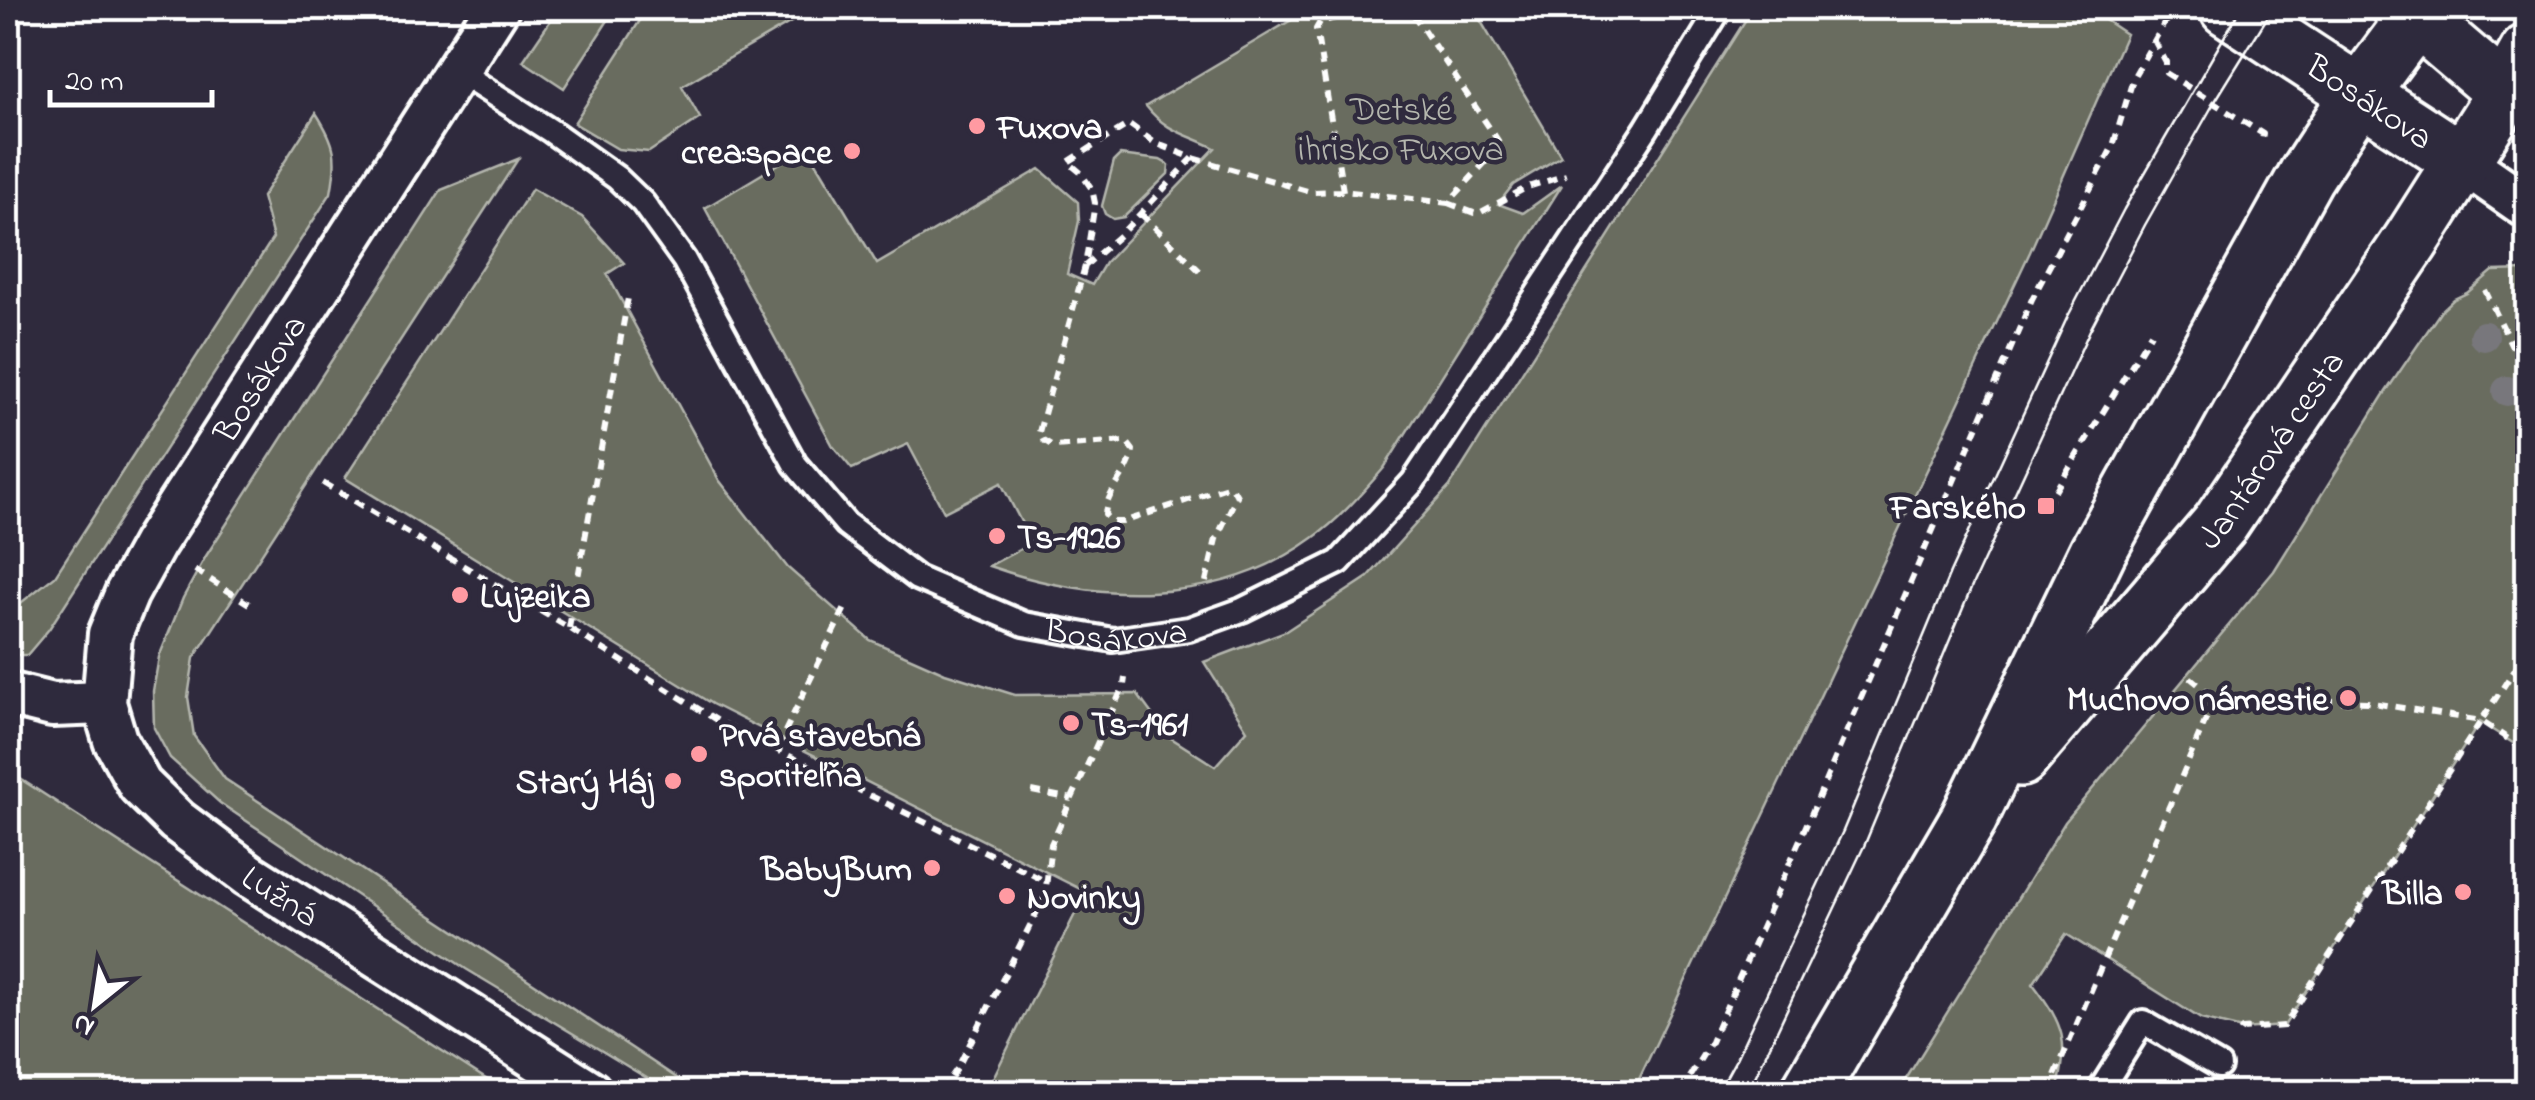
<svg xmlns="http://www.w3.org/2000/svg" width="2535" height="1100" viewBox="0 0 2535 1100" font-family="'Indie Flower',sans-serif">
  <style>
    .green { fill: #696c5e; stroke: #b4b6ae; stroke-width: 2.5 }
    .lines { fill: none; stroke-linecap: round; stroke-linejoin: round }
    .lane-casing { stroke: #fff; stroke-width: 30 }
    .street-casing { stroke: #fff; stroke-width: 50 }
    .secondary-casing { stroke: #fff; stroke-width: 62 }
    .path { stroke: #fff; stroke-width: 6; stroke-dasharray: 10 8; stroke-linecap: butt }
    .lane { stroke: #2f2a3d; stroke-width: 22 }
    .street { stroke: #2f2a3d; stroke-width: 42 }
    .secondary { stroke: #2f2a3d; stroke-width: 55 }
    .tram { stroke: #fff; stroke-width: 2.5 }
    .tree { fill: #78777b }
    .poi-dot { fill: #ff9aa2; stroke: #2f2a3d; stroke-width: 4 }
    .labels { text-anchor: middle; stroke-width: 9; stroke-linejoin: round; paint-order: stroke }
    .street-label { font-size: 35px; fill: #fff; stroke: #2f2a3d }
    .park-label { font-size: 35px; fill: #b4b6ae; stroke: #2f2a3d }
    .poi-label { font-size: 35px; font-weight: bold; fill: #fff; stroke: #2f2a3d; text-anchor: start }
  </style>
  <rect width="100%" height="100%" fill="#2f2a3d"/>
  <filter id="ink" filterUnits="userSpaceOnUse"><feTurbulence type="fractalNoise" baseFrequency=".01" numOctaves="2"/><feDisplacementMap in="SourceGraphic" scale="20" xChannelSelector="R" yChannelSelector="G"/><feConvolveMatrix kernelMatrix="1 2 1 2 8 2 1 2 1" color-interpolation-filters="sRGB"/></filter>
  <g filter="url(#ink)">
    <path class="green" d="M559,8H616L564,88L523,61Z
      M648,8H815L682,86L700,118L649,152L618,149L574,123Z
      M1293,8H1473L1561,156L1513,185L1498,204L1523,213L1562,185L1384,468C1362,493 1340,519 1313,538C1219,607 1094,603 989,566L1032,543L1001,483L944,512L908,444L852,469L833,446L705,208L807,147L877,264L1040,169L1078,202L1079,221L1067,274L1092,285L1105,263L1215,148C1187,134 1166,132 1146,106L1298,16Z
      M1753,8H2087L2126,34L2030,252L1633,1092H986L1086,892L712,704L345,478L532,189L582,217L624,263L607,274L719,480L788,568L870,640L945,673L1015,695L1137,694L1168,736L1215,766L1247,730L1204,662L1286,631L1368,577L1450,486Z
      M316,113C336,144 338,157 331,193L49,629L27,655H8V613L55,576L273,238L262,197Z
      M1120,155L1160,160L1169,165L1168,174L1124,217L1113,219L1105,214L1102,206L1114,161Z
      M518,159L194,658L188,697L194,736L225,779L698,1092H670L466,969L220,803L170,758L154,728L153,691L159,657L183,598L206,556L441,190Z
      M2527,270V752L2480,722L2284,1026L2242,1029L2201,1019L2066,934L2033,984C2065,1026 2069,1042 2057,1092H1898L2065,822L2274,571L2383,396L2441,311L2454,299L2467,293L2493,271Z
      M8,771L506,1092H8Z"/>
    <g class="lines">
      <defs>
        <g id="lane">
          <path id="s1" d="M456,70L551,131L617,178L643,203L684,260L795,464L846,524L917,578L1024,624L1113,640L1189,629L1242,610L1339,562L1413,482L1646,129L1720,8"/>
          <path d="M2099,1092L2143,1022L2219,1066"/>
        </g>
        <g id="street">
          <path id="s2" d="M497,8L154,544L127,593L110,634L104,703L115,740L140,785L177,821L249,875L590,1092"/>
          <path d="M2462,161L2528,207"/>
          <path d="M8,694L52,705L104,703"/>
        </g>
        <g id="secondary">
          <path id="s3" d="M2228,8L2462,161"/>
          <path d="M2401,8L2416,17L2505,93"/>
          <path id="s4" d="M2020,758L2220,524L2411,241L2505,93L2528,52"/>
          <path d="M1809,1092L1969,818L2098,551L2306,176L2360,93L2423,8"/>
        </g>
      </defs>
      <use href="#lane" class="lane-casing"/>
      <use href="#street" class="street-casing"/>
      <use href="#secondary" class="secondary-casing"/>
      <path class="path" d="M2154,40L2166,62V73L2263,134L2262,141
        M1343,191L1316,29L1320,22L1373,8
        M1448,203L1474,213H1479L1528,187L1566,175
        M1141,214L1205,276
        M1085,266L1121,234L1193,158
        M2485,290L2528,379
        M323,483L569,628L718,721L1047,882
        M2046,506L2151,333
        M195,570L249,604
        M1206,582L1216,539L1237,496L1233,489L1227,487L1123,522H1112L1105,515C1106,490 1130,474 1133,450L1126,441L1053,446L1043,440L1039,432L1085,266L1095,203L1092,189L1080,172L1068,162L1129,124L1155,143L1193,158L1311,192L1343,191L1448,203L1501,145L1409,8
        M569,628L629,292
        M2528,649L2481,721L2528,752
        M2215,698L2367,702L2481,721L2284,1026L2242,1029L2240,1032
        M777,748L845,608
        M1032,791L1072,799
        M941,1092L957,1069L1045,896L1051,844L1124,685L1125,678
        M1680,1092L1711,1042L1813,810L2032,299L2113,146L2134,76L2173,8
        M2048,1092L2215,698L2187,675"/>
      <use href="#lane" class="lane"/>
      <use href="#street" class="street"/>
      <use href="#secondary" class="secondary"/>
      <path class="tram" d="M1718,1092L1735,1061L1843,831L1950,573L2067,318L2124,209L2241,8
        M1748,1092L1865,844L1973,584L2090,330L2145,225L2214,103L2273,8"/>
    </g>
    <g class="tree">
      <circle cx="2484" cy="336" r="15"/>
      <circle cx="2507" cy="391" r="15"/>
    </g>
  </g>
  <g class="poi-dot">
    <circle cx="977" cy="126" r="10"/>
    <circle cx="852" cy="151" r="10"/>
    <rect x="2036" y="496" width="20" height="20" rx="5"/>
    <circle cx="997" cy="536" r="10"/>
    <circle cx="460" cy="595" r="10"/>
    <circle cx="2348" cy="698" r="10"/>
    <circle cx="1071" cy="723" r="10"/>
    <circle cx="699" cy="754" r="10"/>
    <circle cx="673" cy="781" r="10"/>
    <circle cx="932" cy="868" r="10"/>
    <circle cx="2463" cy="892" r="10"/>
    <circle cx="1007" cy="896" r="10"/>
  </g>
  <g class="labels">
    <g class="street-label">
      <text dy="12" stroke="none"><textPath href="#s3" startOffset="170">Bosákova</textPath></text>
      <text transform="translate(259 378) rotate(-58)" y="12">Bosákova</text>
      <text dy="12" stroke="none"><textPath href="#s4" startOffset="398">Jantárová cesta</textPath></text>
      <text dy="12" stroke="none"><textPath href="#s1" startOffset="910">Bosákova</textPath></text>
      <text dy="12" stroke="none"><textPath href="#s2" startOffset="1075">Lužná</textPath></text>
    </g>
    <g class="park-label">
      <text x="1401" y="120">Detské<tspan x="1401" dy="40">ihrisko Fuxova</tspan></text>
    </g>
    <g class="poi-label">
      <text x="997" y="138">Fuxova</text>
      <text x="832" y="163" text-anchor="end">crea:space</text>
      <text x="2026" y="518" text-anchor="end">Farského</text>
      <text x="1017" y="548">Ts-1926</text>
      <text x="480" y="607">Lujzeika</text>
      <text x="2328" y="710" text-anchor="end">Muchovo námestie</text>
      <text x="1091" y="735">Ts-1961</text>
      <text x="719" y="746">Prvá stavebná<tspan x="719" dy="40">sporiteľňa</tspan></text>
      <text x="653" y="793" text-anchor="end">Starý Háj</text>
      <text x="912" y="880" text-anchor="end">BabyBum</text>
      <text x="2443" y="904" text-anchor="end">Billa</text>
      <text x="1027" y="908">Novinky</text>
    </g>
  </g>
  <rect width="2535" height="1100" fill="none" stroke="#2f2a3d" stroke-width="40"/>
  <rect x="20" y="20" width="2495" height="1060" fill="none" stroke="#fff" stroke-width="4" filter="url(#ink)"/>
  <g transform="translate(95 1005) rotate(210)" stroke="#2f2a3d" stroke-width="8" paint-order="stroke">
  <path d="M0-8L18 38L0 25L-18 38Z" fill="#ffffff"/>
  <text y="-15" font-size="28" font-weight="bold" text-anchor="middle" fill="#ffffff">N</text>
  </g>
  <path d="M50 90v15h162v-15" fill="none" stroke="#ffffff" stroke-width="5"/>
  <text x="65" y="90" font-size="30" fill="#ffffff" stroke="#2f2a3d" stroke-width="8" paint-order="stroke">20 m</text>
</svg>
